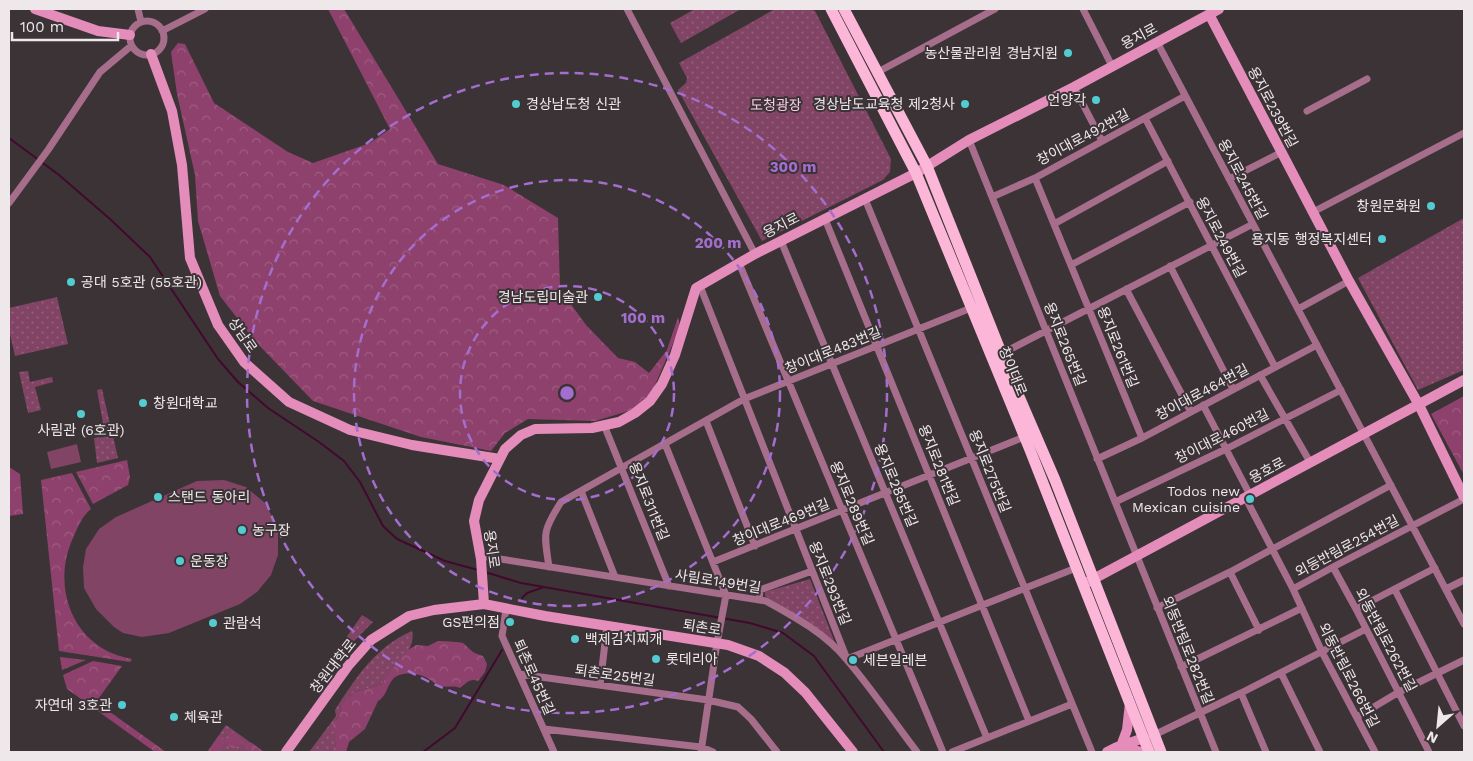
<svg xmlns="http://www.w3.org/2000/svg" width="1473" height="761" viewBox="0 0 1473 761" font-family="'Work Sans','Noto Sans KR',sans-serif">
  <style>
    .green { fill: url(#green-dots) }
    .forest { fill: url(#forest-crowns) }
    .pitch { fill: #814465 }
    .lines { fill: none; stroke-linecap: round; stroke-linejoin: round }
    .stream { stroke: #42092c; stroke-width: 2 }
    .street { stroke: #a66e8b; stroke-width: 7 }
    .secondary { stroke: #e48cba; stroke-width: 10 }
    .primary { stroke: #fbb6d8; stroke-width: 11 }
    .ring { fill: none; stroke: #a36ece; stroke-width: 2.5; stroke-dasharray: 9 6 }
    .poi-dot { fill: #52ccd0; stroke: #3c3337; stroke-width: 2 }
    .labels { text-anchor: middle; stroke-width: 4; stroke-linejoin: round; paint-order: stroke }
    .street-label { font-size: 14px; fill: #eee8eb; stroke: #3c3337 }
    .poi-label { font-size: 14px; fill: #eee8eb; stroke: #3c3337; text-anchor: start }
    .park-label { font-size: 14px; fill: #f8cbe1; stroke: #3c3337 }
    .centre { fill: #a36ece; stroke: #3c3337; stroke-width: 2.5 }
    .ring-label { font-size: 15px; text-anchor: middle; font-weight: bold; fill: #a36ece; stroke: #3c3337; stroke-width: 4; stroke-linejoin: round; paint-order: stroke }
  </style>
  <defs>
    <pattern id="green-dots" width="8" height="8" patternUnits="userSpaceOnUse" patternTransform="scale(1.25)"><rect width="8" height="8" fill="#814465"/><path d="M2 2h.1M6 6h.1" fill="none" stroke="#935f7b" stroke-width="1.8" stroke-linecap="round"/></pattern>
    <pattern id="forest-crowns" width="20" height="18" patternUnits="userSpaceOnUse" patternTransform="scale(1.25)"><rect width="20" height="18" fill="#8e416c"/><path d="M2 6a3 3 0 1 1 6 0M12 15a3 3 0 1 1 6 0" fill="none" stroke="#9e5c81"/></pattern>
  </defs>
  <rect width="100%" height="100%" fill="#3c3337"/>
  <path class="green" d="M695,9H741L681,43L670,23Z
    M775,9H810L815,11L891,159L890,172L883,180L762,241L678,90L686,83L687,78L679,63Z
    M1464,218V370L1418,390L1358,278Z
    M57,297L68,344L15,356L9,330V308Z
    M28,371L30,382L52,377L53,382L35,387L41,410L28,413L19,372Z
    M102,389L112,433L105,434L97,390Z
    M113,436L118,458L97,463L94,438Z
    M810,579L835,643L804,620L765,596V592Z
    M362,615L373,622L353,642L336,662L331,659Z
    M412,631C417,651 391,669 382,684L354,692L341,703L340,714L336,719V745L329,752H309L336,716L335,710C355,679 376,646 412,631Z
    M226,725L264,752H207Z"/>
  <path class="forest" d="M328,9H344L438,164L504,185L558,218L560,289L586,325L618,358L635,362L649,373L667,350L678,317L680,327L652,392L632,410L595,421L528,419L505,433L491,451L421,437L313,401L255,341L220,296L198,221L195,175L177,94L171,52L178,43L185,44L214,103L288,152L313,163L370,143L390,129Z
    M1464,396V475L1431,414Z
    M127,460L130,477L128,485L93,504L76,472Z
    M9,467L20,474L23,514L9,516Z
    M72,473L91,509C82,516 78,527 73,538C50,588 74,650 132,659L130,662L59,651L41,480Z
    M438,641C442,641 461,642 463,643C471,649 471,653 483,656L487,664L485,672L478,681C469,678 467,683 460,688C453,685 447,688 440,686C435,684 431,680 427,678C418,673 401,671 393,679C387,686 386,697 378,701L365,729L349,742L346,752H329L336,745L335,734L331,727L340,714L341,703L354,692L382,684L387,676L408,650L416,645L428,646Z
    M60,657L86,660L62,670Z
    M93,661L122,666L96,702L166,752H155L67,689L63,675Z
    M230,732C238,733 239,738 244,743H252L264,752H250L249,749L242,744L233,749L224,741L219,752H209V750L218,737L228,739Z"/>
  <path class="pitch" d="M77,444L81,462L51,469L47,452Z
    M224,480L246,487L265,503L278,528V555L271,575L257,592L240,604L169,633L142,637L123,633L114,627L96,609L84,588L83,567L86,549L99,529L116,517L197,481Z"/>
  <g class="lines">
    <path class="stream" d="M9,138L59,175L110,219L150,257L218,359L238,382L268,408L319,442L344,461L360,482L383,526L397,539L445,561L478,570
      M485,572L521,583L750,623L783,633L814,656L884,752
      M522,598L527,593L544,587
      M423,752L455,728L502,650"/>
    <path class="street" d="M138,9L141,22
      M627,9L755,254
      M1083,9L1112,66
      M130 38a17 17 0 1 1 34 0a17 17 0 1 1-34 0Z
      M162,31L205,9
      M1157,42L1464,624
      M876,73L995,9
      M1074,87L1102,141
      M1307,111L1367,79
      M1145,118L1275,367
      M969,140L1216,752
      M1035,178L1142,438
      M1229,179L1282,152
      M992,197L1035,178L1185,96
      M865,199L1092,752
      M9,203L48,150L100,72L131,46
      M1313,212L1464,133
      M825,219L1029,721
      M1054,224L1168,161
      M781,241L987,738
      M739,263L943,752
      M1071,265L1190,202
      M1170,266L1233,389
      M700,286L847,659L1076,568
      M1126,289L1191,412
      M1298,309L1349,281
      M999,355L1253,224
      M1260,375L1310,462
      M1203,405L1250,495
      M706,421L755,546
      M604,425L669,586
      M665,444L726,595L717,643L701,752
      M1097,459L1142,438L1317,345
      M581,491L615,577
      M1245,497L1293,589L1322,652L1375,752
      M1115,502L1226,449L1341,390
      M481,556L766,601C795,617 826,634 847,660C872,689 894,722 917,752
      M713,562L1024,437
      M549,567C544,533 542,532 561,502L744,399L971,308
      M1333,567L1356,609L1429,752
      M1230,572L1259,630
      M1293,589L1333,567L1464,499
      M1446,589L1464,580
      M1395,590L1464,726
      M759,600L760,590L812,571
      M1157,608L1230,572L1391,485
      M506,609L502,636L554,752
      M1356,609L1435,568
      M1181,667L1302,608
      M1281,673L1320,752
      M519,674L708,700L738,707L751,719L777,752
      M600,685L607,626
      M1241,693L1266,752
      M1357,717L1399,692L1464,660
      M544,729L701,747L713,752
      M1152,736L1241,693L1366,629
      M952,752L1072,704"/>
    <path class="secondary" d="M35,9L98,31L130,35
      M1209,14L1349,281L1419,405L1464,497
      M151,54L172,111L182,165L190,258L218,325L244,362L289,402L350,430L412,445L500,459
      M1086,583L1464,380
      M484,604L481,559L474,521L479,500L505,449L521,435L535,429L592,428L619,422L635,413L650,401L662,384L675,355L696,288L755,254L916,173L969,140L1074,87L1219,9
      M1121,746L1127,730L1130,703
      M1121,746L1141,752
      M286,752L348,666L371,640L409,616L434,610L484,604L545,616L728,645L759,656L785,673L805,692L853,752
      M1107,752L1117,747L1144,738"/>
    <path class="primary" d="M831,9L916,173L1030,450L1149,752
      M844,9L927,166L1014,385L1055,480L1161,752"/>
  </g>
  <g class="ring">
    <circle cx="567" cy="393" r="107"/>
    <circle cx="567" cy="393" r="213"/>
    <circle cx="567" cy="393" r="320"/>
  </g>
  <g class="poi-dot">
    <circle cx="1068" cy="53" r="5"/>
    <circle cx="1096" cy="100" r="5"/>
    <circle cx="516" cy="104" r="5"/>
    <circle cx="965" cy="104" r="5"/>
    <circle cx="1431" cy="206" r="5"/>
    <circle cx="1382" cy="239" r="5"/>
    <circle cx="71" cy="282" r="5"/>
    <circle cx="598" cy="297" r="5"/>
    <circle cx="143" cy="403" r="5"/>
    <circle cx="81" cy="414" r="5"/>
    <circle cx="158" cy="497" r="5"/>
    <circle cx="1250" cy="499" r="5"/>
    <circle cx="242" cy="530" r="5"/>
    <circle cx="180" cy="561" r="5"/>
    <circle cx="510" cy="622" r="5"/>
    <circle cx="213" cy="623" r="5"/>
    <circle cx="575" cy="639" r="5"/>
    <circle cx="656" cy="659" r="5"/>
    <circle cx="853" cy="660" r="5"/>
    <circle cx="122" cy="705" r="5"/>
    <circle cx="174" cy="717" r="5"/>
  </g>
  <g class="labels">
    <g class="street-label">
      <text transform="translate(1139 36) rotate(-28)" y="5">용지로</text>
      <text transform="translate(1273 107) rotate(62)" y="5">용지로239번길</text>
      <text transform="translate(1083 137) rotate(-28)" y="5">창이대로492번길</text>
      <text transform="translate(1243 179) rotate(62)" y="5">용지로245번길</text>
      <text transform="translate(781 225) rotate(-27)" y="5">용지로</text>
      <text transform="translate(1221 237) rotate(62)" y="5">용지로249번길</text>
      <text transform="translate(243 335) rotate(55)" y="5">상남로</text>
      <text transform="translate(1065 344) rotate(68)" y="5">용지로265번길</text>
      <text transform="translate(1118 347) rotate(68)" y="5">용지로261번길</text>
      <text transform="translate(833 350) rotate(-22)" y="5">창이대로483번길</text>
      <text transform="translate(1013 371) rotate(68)" y="5">창이대로</text>
      <text transform="translate(1202 392) rotate(-28)" y="5">창이대로464번길</text>
      <text transform="translate(1222 436) rotate(-27)" y="5">창이대로460번길</text>
      <text transform="translate(939 465) rotate(68)" y="5">용지로281번길</text>
      <text transform="translate(1267 470) rotate(-28)" y="5">용호로</text>
      <text transform="translate(990 471) rotate(68)" y="5">용지로275번길</text>
      <text transform="translate(896 485) rotate(67)" y="5">용지로285번길</text>
      <text transform="translate(649 501) rotate(68)" y="5">용지로311번길</text>
      <text transform="translate(852 503) rotate(67)" y="5">용지로289번길</text>
      <text transform="translate(781 522) rotate(-22)" y="5">창이대로469번길</text>
      <text transform="translate(1347 546) rotate(-28)" y="5">외동반림로254번길</text>
      <text transform="translate(492 549) rotate(82)" y="5">용지로</text>
      <text transform="translate(718 581) rotate(9)" y="5">사림로149번길</text>
      <text transform="translate(830 583) rotate(68)" y="5">용지로293번길</text>
      <text transform="translate(702 627) rotate(9)" y="5">퇴촌로</text>
      <text transform="translate(1386 640) rotate(62)" y="5">외동반림로262번길</text>
      <text transform="translate(1188 650) rotate(68)" y="5">외동반림로282번길</text>
      <text transform="translate(333 666) rotate(-52)" y="5">창원대학로</text>
      <text transform="translate(615 675) rotate(8)" y="5">퇴촌로25번길</text>
      <text transform="translate(1349 675) rotate(63)" y="5">외동반림로266번길</text>
      <text transform="translate(534 677) rotate(66)" y="5">퇴촌로45번길</text>
    </g>
    <g class="poi-label">
      <text x="1058" y="58" text-anchor="end">농산물관리원 경남지원</text>
      <text x="1086" y="105" text-anchor="end">언양각</text>
      <text x="526" y="109">경상남도청 신관</text>
      <text x="955" y="109" text-anchor="end">경상남도교육청 제2청사</text>
      <text x="1421" y="211" text-anchor="end">창원문화원</text>
      <text x="1372" y="244" text-anchor="end">용지동 행정복지센터</text>
      <text x="81" y="287">공대 5호관 (55호관)</text>
      <text x="588" y="302" text-anchor="end">경남도립미술관</text>
      <text x="153" y="408">창원대학교</text>
      <text x="81" y="435" text-anchor="middle">사림관 (6호관)</text>
      <text x="1240" y="496" text-anchor="end">Todos new<tspan x="1240" dy="16">Mexican cuisine</tspan></text>
      <text x="168" y="502">스탠드 동아리</text>
      <text x="252" y="535">농구장</text>
      <text x="190" y="566">운동장</text>
      <text x="500" y="627" text-anchor="end">GS편의점</text>
      <text x="223" y="628">관람석</text>
      <text x="585" y="644">백제김치찌개</text>
      <text x="666" y="664">롯데리아</text>
      <text x="863" y="665">세븐일레븐</text>
      <text x="112" y="710" text-anchor="end">자연대 3호관</text>
      <text x="184" y="722">체육관</text>
    </g>
    <g class="park-label">
      <text x="776" y="110">도청광장</text>
    </g>
  </g>
  <circle cx="567" cy="393" r="8" class="centre"/>
  <g class="ring-label">
    <text x="793" y="172">300 m</text>
    <text x="718" y="248">200 m</text>
    <text x="643" y="323">100 m</text>
  </g>
  <rect width="1473" height="761" fill="none" stroke="#eee8eb" stroke-width="20"/>
  <g transform="translate(1438 726) rotate(207)" stroke="#3c3337" stroke-width="4" paint-order="stroke">
  <path d="M0-4L9 19L0 12L-9 19Z" fill="#eee8eb"/>
  <text y="-8" font-size="14" font-weight="bold" text-anchor="middle" fill="#eee8eb">N</text>
  </g>
  <path d="M12 32v8h106v-8" fill="none" stroke="#eee8eb" stroke-width="2.5"/>
  <text x="20" y="32" font-size="15" fill="#eee8eb" stroke="#3c3337" stroke-width="4" paint-order="stroke">100 m</text>
</svg>
